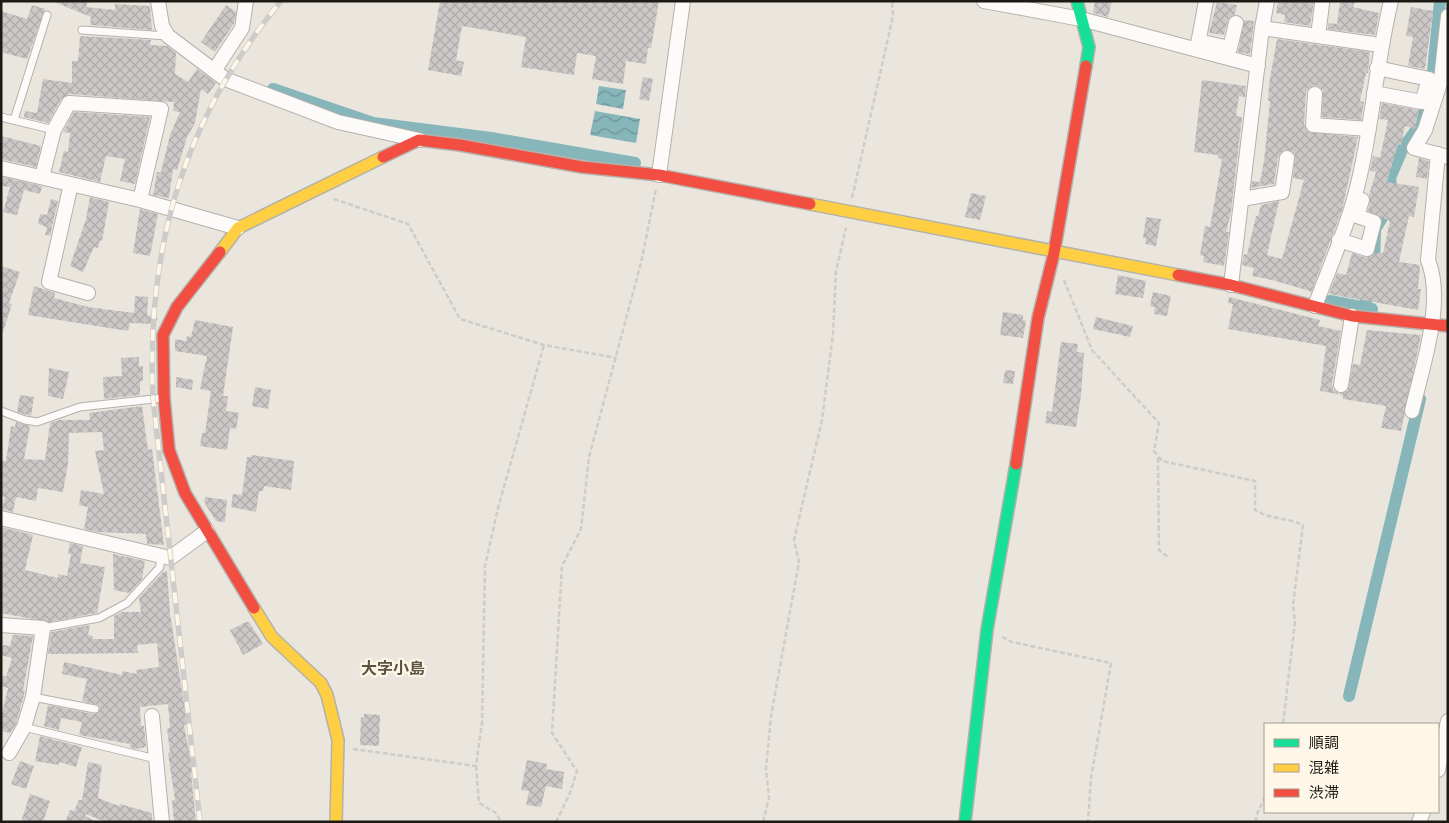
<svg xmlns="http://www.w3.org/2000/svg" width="1449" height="823" viewBox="0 0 1449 823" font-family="Commissioner,'Noto Sans JP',sans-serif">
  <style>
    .water { fill: url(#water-waves) }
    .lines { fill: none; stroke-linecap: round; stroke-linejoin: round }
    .canal { stroke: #86b6ba; stroke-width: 12 }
    .building { fill: url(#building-cross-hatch) }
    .lane-casing { stroke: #b4b1aa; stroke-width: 9 }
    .street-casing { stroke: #b4b1aa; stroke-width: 16 }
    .fast-casing { stroke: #b4b1aa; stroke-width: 14 }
    .slow-casing { stroke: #b4b1aa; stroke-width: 14 }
    .jam-casing { stroke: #b4b1aa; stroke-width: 14 }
    .path { stroke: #ceccca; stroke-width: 2.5; stroke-dasharray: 5 2.5; stroke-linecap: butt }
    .lane { stroke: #fcfbfa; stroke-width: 7 }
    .street { stroke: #fcfbfa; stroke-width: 14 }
    .fast { stroke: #16e098; stroke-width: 11 }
    .slow { stroke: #ffcf43; stroke-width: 11 }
    .jam { stroke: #f24e42; stroke-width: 11 }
    .rail-casing { stroke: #ceccca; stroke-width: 5.5 }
    .rail { stroke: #fef6e6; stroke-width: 4; stroke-dasharray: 11; stroke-linecap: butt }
    .labels { text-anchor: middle; stroke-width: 4.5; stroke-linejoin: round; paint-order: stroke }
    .quarter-label { font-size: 16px; font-weight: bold; fill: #5a5346; stroke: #fef6e6 }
  </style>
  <defs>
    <pattern id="water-waves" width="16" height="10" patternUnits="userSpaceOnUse" patternTransform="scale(1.25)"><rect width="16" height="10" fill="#86b6ba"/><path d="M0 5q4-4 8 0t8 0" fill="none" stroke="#6d9396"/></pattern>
    <pattern id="building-cross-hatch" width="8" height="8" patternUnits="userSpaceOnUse" patternTransform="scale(1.25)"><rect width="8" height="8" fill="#cbc8c7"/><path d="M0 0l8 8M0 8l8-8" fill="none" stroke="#aeabaa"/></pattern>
  </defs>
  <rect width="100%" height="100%" fill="#eae6de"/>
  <path class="water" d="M599,86L626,90L623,109L596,104Z
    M595,111L640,119L636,143L590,135Z"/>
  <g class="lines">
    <path class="canal" d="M273,89L373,123L491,138L635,163
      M1330,301L1372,309
      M1365,308L1367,292L1374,266L1375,229L1393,200L1390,178L1402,150L1421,123L1432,81L1440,1
      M1349,696L1420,399"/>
  </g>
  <path class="building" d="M52,1H88L86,7L115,10V4L150,6L152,30L90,25L91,17Z
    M440,1H659L651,48H648L646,64L626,61L623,84L592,79L596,56L577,53L574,75L521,67L526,37L462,26L456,60L464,62L461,76L428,70Z
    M1095,1H1112L1108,17L1093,13Z
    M1278,1H1314L1310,26L1284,22L1285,15L1276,13Z
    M1340,1H1355L1353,7L1379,13L1375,35L1328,29V23L1337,24Z
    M1217,2L1237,5L1235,14L1228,20L1224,35L1209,33Z
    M32,5L45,9L27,59L1,52V11L27,19Z
    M226,5L236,12L234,23L215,52L201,42Z
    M1411,7L1433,11L1425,69L1408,66L1413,37L1406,36Z
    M1244,20L1254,21L1250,54L1238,52Z
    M80,36L151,40L150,45L167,46L176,53L175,74L188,82L197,69L216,83L208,94L201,89L195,123L187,137L177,170L173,169L169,198L153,195L157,172H161L170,135L180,112L173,111L174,102L69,94L61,99L48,123L24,117L25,111L37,113L43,79L72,83V61H78Z
    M1277,39L1370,52L1368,73H1366L1360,101L1364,102L1361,120L1322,117L1323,90L1315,85L1308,89L1306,93L1304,124L1308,132L1358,137L1342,210L1311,293L1310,291L1268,279L1252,276L1254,268L1242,265L1244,254L1247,255L1256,216H1258L1261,205L1279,201L1267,255L1282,259L1304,180L1293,178L1295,155L1292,151L1284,150L1278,157L1274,184L1251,188L1252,181L1260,182L1264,161L1270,101H1268L1269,84Z
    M643,77L653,79L649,101L639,99Z
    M1202,80L1246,86L1245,97L1239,96L1236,116L1242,117L1231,212L1226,232H1229L1224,266L1203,262L1204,256L1200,255L1205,226L1210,227L1222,159L1218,158V155L1194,152Z
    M1382,103L1419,110L1415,129L1405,126L1401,145L1398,144L1387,182L1419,187L1414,217L1409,216L1399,262L1420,265L1418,289H1421L1418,310L1329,294L1337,273L1346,275L1352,253L1368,258L1374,253H1383L1390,221L1368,211L1370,202L1369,195L1376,172L1370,171L1373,156L1380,158L1388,120L1379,119Z
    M74,112L150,117L135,184L120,181L125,159L106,156L100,182L59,172L64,151L68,152L70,133L63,132Z
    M1,136L41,146L36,167L1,159Z
    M1419,158L1429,161L1427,179L1416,177Z
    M3,177L42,186L40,194L24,190L17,215L3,212L10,187L1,186Z
    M971,193L986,196L980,220L965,217Z
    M90,197L109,202L102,241L100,240L98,248L94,247L83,272L70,266L86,219Z
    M51,199L58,201L50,236L45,235L47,227L38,224L40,214L47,215Z
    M140,209L158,214L150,256L133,253Z
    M1146,217L1161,219L1156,246L1145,244L1146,238H1143Z
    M1,266L20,272L9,303L12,304L3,332H1Z
    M1118,275L1146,281L1143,298L1115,294Z
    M34,286L55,293L54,298L88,307L134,313L135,296L148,297L147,315L158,318L155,324L130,323L128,331L28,315Z
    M1153,292L1171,296L1167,316L1154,314L1155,307L1150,306Z
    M1229,297L1320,320L1318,326L1341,331L1332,384L1333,389L1339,394L1348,390L1353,364L1360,365L1367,330L1421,335L1401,431L1381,428L1386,406L1343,399V395L1320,391L1326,346L1228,329L1233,304L1228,303Z
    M1003,312L1023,315V320L1026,321L1023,338L1000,335Z
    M1096,317L1133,326L1130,337L1093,329Z
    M195,320L233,327L223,396H228L226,411L239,413L236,429L230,428L227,450L200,446L202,433H205L211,391L200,389L207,356L175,351V339L186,341L187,336L191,337Z
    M1061,342L1078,344L1077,352L1084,353L1081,396L1076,427L1045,423L1047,411L1052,412Z
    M139,357V366H143V381H140V395L104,399L103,377L122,376L121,358Z
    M49,368L69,372L63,399L48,396Z
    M1005,370L1015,371L1013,384L1003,383Z
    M176,377L193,380L192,390L176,387Z
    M255,387L271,390L268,409L252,406Z
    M20,395L34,397L31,416L17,412Z
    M142,406L148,450L152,449L164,545L147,544L146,534L97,532L84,529L88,507L79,505L81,490L104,494L95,451L104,450L102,432L69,433L68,464L63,492L38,488L36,501L16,497L13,512L2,509L5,497L1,496V461H6L11,426L15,427L16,422L30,426L24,459L45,460L50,423L59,420H90L89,413Z
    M252,455L294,461L291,490L264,486L263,491H259L256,512L231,507L233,494L242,495L247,457H252Z
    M205,497L227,500L225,522L216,521L204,502Z
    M1,527L33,535L25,570L58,578V574L67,576L71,554H68L70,543L83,546L80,563L105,567L97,613L49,622L1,613Z
    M113,554L145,561L142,579L129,593L114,590Z
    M167,571L170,613L185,710L187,724L184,725L193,772L191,773L196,822L174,821L172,800H175L168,753L170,752L167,729L170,728L168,704L140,707L141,726H144L146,746L143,748L135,749L130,747V744L79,735L82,722L61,718L59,730L44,726L48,705L94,714L100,710L98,705L82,701L87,679L62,674L64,662L122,675L123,671L137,674L136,670L159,667L157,643L137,645L138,653L48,654L51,632L90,625L88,635L93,636L92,639H114V616L122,612H141L139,598L163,572Z
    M246,622H249L263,644L243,655L230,630Z
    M13,635L33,636L23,690H25L24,695L16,724L10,733L1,731V718L8,688L1,686V683L3,676L6,677L12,658L1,655V653L3,645L10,646Z
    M364,714L380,715L379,746L360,745L361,717L364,718Z
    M40,736L82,747L76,767L60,762L59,765L35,761Z
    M527,760L547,764L546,769L564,772L562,789L546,786L541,807L526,805L529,791L521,790Z
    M20,761L34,766L26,789L11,784Z
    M88,762L102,765L98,798L119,806L120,804L152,813V822H106L86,814L85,816L97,822H65L70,810L74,811L79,800H82Z
    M30,794L50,801L43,822H21Z"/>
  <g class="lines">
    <defs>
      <path id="lane" d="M82,30L167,36
        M1,117L54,130
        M14,120L47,15
        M1,411L25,420L37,422L80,407L163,398
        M43,628L99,618L127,603L160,567V556
        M33,697L95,709
        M24,727L156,759"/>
      <path id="street" d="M158,1L162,26L168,36L225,79L338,122L419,140
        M984,1L1081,19L1258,66
        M1448,16L1441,80L1425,130L1414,148L1448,157
        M1262,28L1267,1
        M1318,36L1322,4
        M1202,42L1230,48L1236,23
        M1197,49L1206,1
        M214,71L242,28L246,1
        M1374,93L1422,102L1429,79L1377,68
        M1315,94L1313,125L1369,129
        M1,168L140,200L161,109L69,103L54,130L42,177
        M659,175L683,1
        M71,184L49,282L88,293
        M1242,199L1282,192L1287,158
        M140,200L238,228
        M1339,240L1367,249L1374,222L1357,216L1362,200
        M1231,285L1262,28L1380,45
        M1315,306C1328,271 1344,235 1354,199C1372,134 1375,67 1391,1
        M1341,385L1352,316
        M1412,411C1422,367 1445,303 1428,260L1438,154
        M1,518L170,558L207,531
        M1,625L43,628L33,697L24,727L9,753
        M152,716L162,822
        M1438,770L1448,721
        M1419,822L1423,812"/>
      <path id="fast" d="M1077,1L1089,47L1086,66
        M965,822L987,630L1016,464"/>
      <path id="slow" d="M810,204L1178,275
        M220,252L238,228L383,157
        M254,608L272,637L321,683L327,695L338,740L336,822"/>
      <path id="jam" d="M383,157L419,140L460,145L582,167L659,175L810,204
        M220,252L177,307L163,335L164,398L169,450L185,493L254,608
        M1178,275L1231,285L1352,316L1448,326
        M1016,464L1038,318L1054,253L1086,66"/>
    </defs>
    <use href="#lane" class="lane-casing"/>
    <use href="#street" class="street-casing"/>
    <use href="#fast" class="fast-casing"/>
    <use href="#slow" class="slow-casing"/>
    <use href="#jam" class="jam-casing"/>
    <path class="path" d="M852,198L893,16L892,1
      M334,199L408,224L460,319L544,345L617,358
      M1064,280L1092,350L1159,423L1154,451L1162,461L1255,481V510C1269,519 1288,518 1303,525L1293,605L1295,622L1283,724
      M1158,458L1159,550L1168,557
      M1002,637L1012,642L1111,663L1091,778L1088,822
      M353,749L476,766L482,723L485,566L498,508L544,345
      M476,766L479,803L496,813L501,822
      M556,822L570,793L577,771L552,733L562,566L581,529L589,457L641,263L656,189
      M763,822L769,798L766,769L771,716L799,562L794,540L822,420L833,334L836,271L846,228
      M1256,822V816L1265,797"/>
    <use href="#lane" class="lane"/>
    <use href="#street" class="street"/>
    <use href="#fast" class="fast"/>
    <use href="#slow" class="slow"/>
    <use href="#jam" class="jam"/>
    <defs>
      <path id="rail" d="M200,822L153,398C146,246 184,119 281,1"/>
    </defs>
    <use href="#rail" class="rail-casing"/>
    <use href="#rail" class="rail"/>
  </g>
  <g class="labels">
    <g class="quarter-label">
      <text x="393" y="674">大字小島</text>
    </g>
  </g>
  <rect width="1449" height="823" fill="none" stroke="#1c1a14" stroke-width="5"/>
  <rect x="1264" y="723" width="175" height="90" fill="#fef6e6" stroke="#a49e92"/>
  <rect x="1274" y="739" width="25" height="8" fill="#16e098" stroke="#a49e92"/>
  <text x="1309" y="748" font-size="15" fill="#1c1a14">順調</text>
  <rect x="1274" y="764" width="25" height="8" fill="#ffcf43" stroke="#a49e92"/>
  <text x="1309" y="773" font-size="15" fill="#1c1a14">混雑</text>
  <rect x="1274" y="789" width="25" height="8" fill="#f24e42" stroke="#a49e92"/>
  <text x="1309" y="798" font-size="15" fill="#1c1a14">渋滞</text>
</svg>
